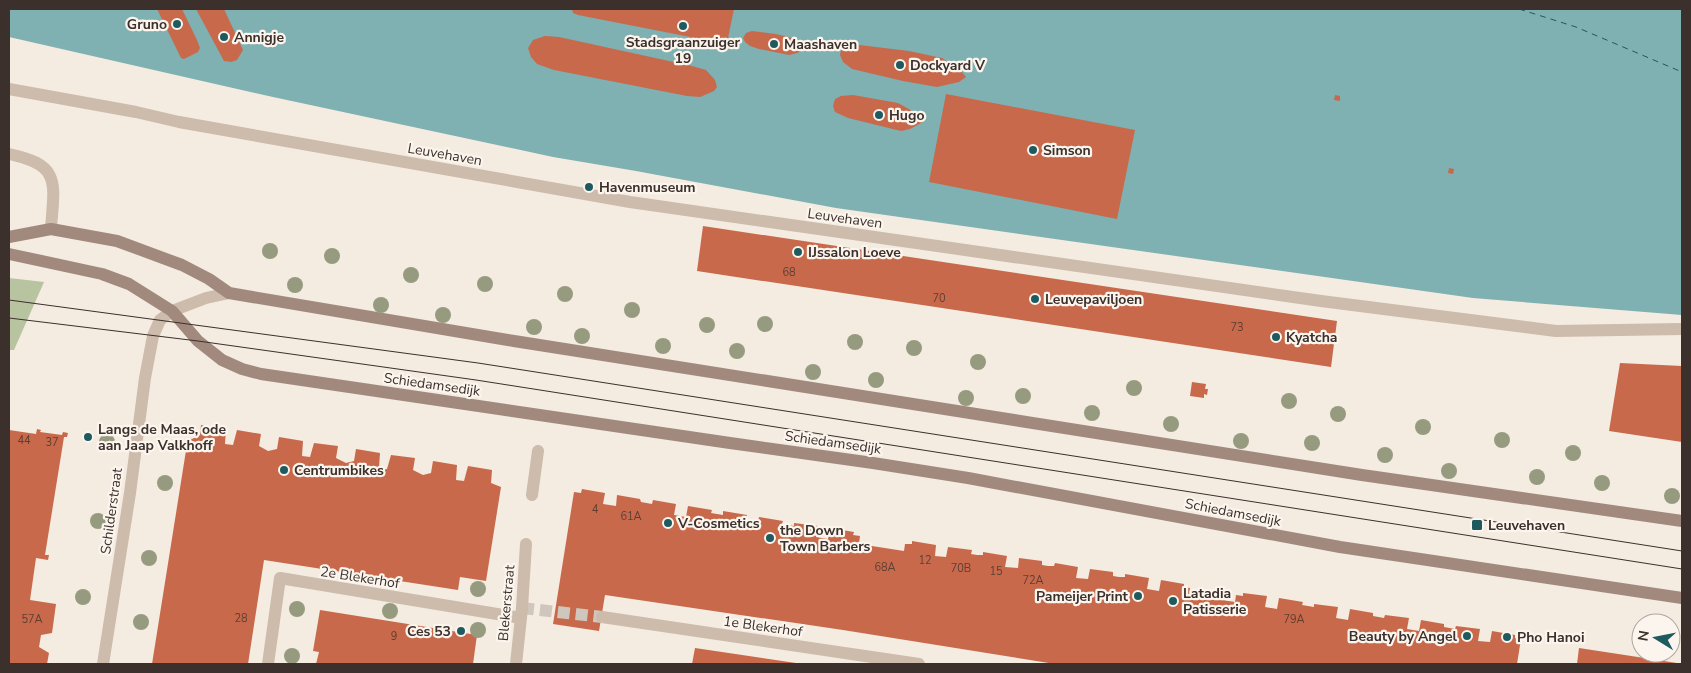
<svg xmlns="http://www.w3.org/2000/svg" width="1691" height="673" viewBox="0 0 1691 673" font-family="'Nunito Sans',sans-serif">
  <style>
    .green { fill: #b8c4a0 }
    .water { fill: #7fb0b2 }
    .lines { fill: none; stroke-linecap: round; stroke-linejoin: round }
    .ferry { stroke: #1f5a5e; stroke-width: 1; stroke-dasharray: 6 5; stroke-linecap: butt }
    .building { fill: #c8694b }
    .minor-tunnel { stroke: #cfc6bd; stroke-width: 12; stroke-dasharray: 12 6; stroke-linecap: butt }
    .service { stroke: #cdbbac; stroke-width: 12 }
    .pedestrian { stroke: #cdbbac; stroke-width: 12 }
    .minor { stroke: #cdbbac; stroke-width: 12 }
    .secondary { stroke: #a18a7d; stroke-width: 12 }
    .tram { stroke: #3b302b; stroke-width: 1 }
    .tree { fill: #969b7f }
    .poi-dot { fill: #1f5a5e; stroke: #fbf5ee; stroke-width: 2 }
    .labels { text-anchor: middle; stroke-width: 4.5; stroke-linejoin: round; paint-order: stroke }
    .number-label { font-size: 11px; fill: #5e3e33 }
    .poi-label { font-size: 14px; font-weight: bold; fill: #3b302b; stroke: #fbf5ee; text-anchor: start }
    .street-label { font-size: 14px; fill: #3b302b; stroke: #fbf5ee }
  </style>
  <rect width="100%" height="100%" fill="#f4ebe1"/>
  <path class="green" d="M9,278L44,282L14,350H9Z"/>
  <path class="water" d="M9,9H1682V315L1473,298L836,208L636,171L553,157L273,97L9,37Z"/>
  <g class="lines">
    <path class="ferry" d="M1519,9L1576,27L1682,72"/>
  </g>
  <path class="building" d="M157,9H182L197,40L200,48L198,52L184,59L181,58Z
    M196,9H224L243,50L237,60L231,62L224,61Z
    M572,9H734L728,38L726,42L721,43L578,15L573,13Z
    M752,31L776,34L792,38L799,42L806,49L797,53L789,55L759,49L750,46L745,42L743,38L746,33Z
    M545,36L559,37L692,66L706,70L715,80L717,87L714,91L700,97L687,96L554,70L537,64L531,57L528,48L533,40Z
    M851,44L909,51L942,58L961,71L966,77L959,82L937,87L903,81L852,69L843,62L840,55L841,50L845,46Z
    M946,94L1135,130L1117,219L929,182Z
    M853,95L898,103L914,112L923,122L910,129L901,131L848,118L835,112L833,106L835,99L841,96Z
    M1335,95L1340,96V101L1334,100Z
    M1449,168L1454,169L1453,174L1448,173Z
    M703,226L1337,321L1331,367L697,271Z
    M1620,363L1682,366V442L1609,431Z
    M1192,382L1206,384L1205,389H1208L1207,395L1204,394V398L1190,396Z
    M201,425L226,429L225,444L233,445L237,430L261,434L259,446L268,451L277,449L279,437L303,441L302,456L310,457L314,443L338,446L336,458L346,463L354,461L356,449L380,453L379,468L382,469H387L391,455L415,458L413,470L423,475L431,473L433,461L457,465L456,480L464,481L468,466L492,470L491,483L501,487L486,581L460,577L458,590L264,560L248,664H152L188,438L192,439L200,435Z
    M37,429L41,430L40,432L62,435L63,432L68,433L67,437H64L45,555H49L48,560L36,558L30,600L56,604L52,633L41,635L39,647L49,653L47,664H9V430L36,434Z
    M582,489L605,493L603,504L616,506L617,495L640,499L641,502L652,504L653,500L676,504L674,515L686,517L688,506L712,510L711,513L723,515V511L747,515L745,526L757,528L759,517L783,521L782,524L794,526V523L818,526L816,537L828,539L830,528L854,532L853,535L860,536L859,544L904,551L905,544H912V541L936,545L935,556L946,557L948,547L972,550L971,554L977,555H983V552L1007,556L1005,567L1018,568L1019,558L1042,561V565L1048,566H1054L1055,563L1078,567L1076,578L1088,579L1090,569L1113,572V576L1119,577H1125V574L1149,578L1147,589L1159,591L1161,580L1184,584V587L1190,588L1189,595L1235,602L1236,595L1243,596V593L1267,596L1265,607L1277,609L1279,598L1303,602L1302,605L1314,607V604L1338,607L1336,618L1348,620L1350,609L1373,613V616L1384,618L1385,615L1409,618L1407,629L1419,631L1421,620L1444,624V627L1455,629L1456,626L1480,629L1478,641L1490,642L1492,631L1515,635V638L1521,639L1517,664H1055L843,630L605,595L599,631L553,624L574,492L581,493Z
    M320,610L477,635L473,664H316L319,652L313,651Z
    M695,648L796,663V664H692Z
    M1579,648L1677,663V664H1577Z"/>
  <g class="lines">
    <path class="minor-tunnel" d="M522,608L602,617"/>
    <path class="service" d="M9,89L136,112L179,122L630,202L1321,301L1556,331L1682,329
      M9,154C62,165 54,183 51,229"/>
    <path class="pedestrian" d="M532,495L538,451
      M522,608L526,544"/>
    <path class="minor" d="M602,617L919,664
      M103,664L130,493L145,378L153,336L160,320L172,311L206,298L229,293
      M268,664L280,578L521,618
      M516,664L522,608"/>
    <path class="secondary" d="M9,237L51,229L117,241L182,265L209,279L229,293L514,341L1362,475L1682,521
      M9,254L102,274L129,284L172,311L198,341L222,360L242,369L261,374L730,443L873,463L968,478L1340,547L1682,598"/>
    <path class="tram" d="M9,300L478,363L1682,551
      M9,318L198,341L476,380L1682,569"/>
  </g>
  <g class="tree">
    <circle cx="270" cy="251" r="8"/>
    <circle cx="332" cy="256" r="8"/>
    <circle cx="411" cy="275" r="8"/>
    <circle cx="485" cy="284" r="8"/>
    <circle cx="295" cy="285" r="8"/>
    <circle cx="565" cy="294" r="8"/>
    <circle cx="381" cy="305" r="8"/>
    <circle cx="632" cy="310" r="8"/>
    <circle cx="443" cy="315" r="8"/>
    <circle cx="765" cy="324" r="8"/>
    <circle cx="707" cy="325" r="8"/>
    <circle cx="534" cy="327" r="8"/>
    <circle cx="582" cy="336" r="8"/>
    <circle cx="855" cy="342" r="8"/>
    <circle cx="663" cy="346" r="8"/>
    <circle cx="914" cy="348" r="8"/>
    <circle cx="737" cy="351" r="8"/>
    <circle cx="978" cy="362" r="8"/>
    <circle cx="813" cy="372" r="8"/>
    <circle cx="876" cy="380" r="8"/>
    <circle cx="1134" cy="388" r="8"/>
    <circle cx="1023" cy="396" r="8"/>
    <circle cx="966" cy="398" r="8"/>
    <circle cx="1289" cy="401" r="8"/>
    <circle cx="1092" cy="413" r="8"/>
    <circle cx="1338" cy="414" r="8"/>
    <circle cx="1171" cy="424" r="8"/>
    <circle cx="1423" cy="427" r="8"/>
    <circle cx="1502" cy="440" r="8"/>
    <circle cx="1241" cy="441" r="8"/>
    <circle cx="107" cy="442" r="8"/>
    <circle cx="1312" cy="443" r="8"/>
    <circle cx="1573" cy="453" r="8"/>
    <circle cx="1385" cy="455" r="8"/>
    <circle cx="1449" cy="471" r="8"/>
    <circle cx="1537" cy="477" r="8"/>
    <circle cx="165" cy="483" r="8"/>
    <circle cx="1602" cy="483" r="8"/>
    <circle cx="1672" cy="496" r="8"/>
    <circle cx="98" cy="521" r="8"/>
    <circle cx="149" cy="558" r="8"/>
    <circle cx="478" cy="589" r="8"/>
    <circle cx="83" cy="597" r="8"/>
    <circle cx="297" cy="609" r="8"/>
    <circle cx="390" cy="611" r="8"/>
    <circle cx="141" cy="622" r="8"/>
    <circle cx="478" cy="630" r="8"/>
    <circle cx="292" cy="656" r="8"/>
  </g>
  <g class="poi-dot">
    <circle cx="177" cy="24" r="5"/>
    <circle cx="683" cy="26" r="5"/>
    <circle cx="224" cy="37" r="5"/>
    <circle cx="774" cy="44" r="5"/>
    <circle cx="900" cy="65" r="5"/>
    <circle cx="879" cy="115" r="5"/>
    <circle cx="1033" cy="150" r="5"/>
    <circle cx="589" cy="187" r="5"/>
    <circle cx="798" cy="252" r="5"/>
    <circle cx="1035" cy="299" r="5"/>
    <circle cx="1276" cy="337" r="5"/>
    <circle cx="88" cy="437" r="5"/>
    <circle cx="284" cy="470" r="5"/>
    <circle cx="668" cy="523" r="5"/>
    <rect x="1471" y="519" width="12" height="12" rx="2.5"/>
    <circle cx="770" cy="538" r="5"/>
    <circle cx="1138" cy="596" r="5"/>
    <circle cx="1173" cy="601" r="5"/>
    <circle cx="461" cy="631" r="5"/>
    <circle cx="1467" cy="636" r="5"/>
    <circle cx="1507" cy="637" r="5"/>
  </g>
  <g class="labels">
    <g class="number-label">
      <text x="789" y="276">68</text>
      <text x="939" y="302">70</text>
      <text x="1237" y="331">73</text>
      <text x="24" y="444">44</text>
      <text x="52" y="446">37</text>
      <text x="595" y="513">4</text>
      <text x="631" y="520">61A</text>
      <text x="925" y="564">12</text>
      <text x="885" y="571">68A</text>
      <text x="961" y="572">70B</text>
      <text x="996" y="575">15</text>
      <text x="1033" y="584">72A</text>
      <text x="241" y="622">28</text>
      <text x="32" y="623">57A</text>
      <text x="1294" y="623">79A</text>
      <text x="394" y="640">9</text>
    </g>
    <g class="poi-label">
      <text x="167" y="29" text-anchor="end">Gruno</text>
      <text x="234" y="42">Annigje</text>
      <text x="683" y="47" text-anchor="middle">Stadsgraanzuiger<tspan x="683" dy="16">19</tspan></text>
      <text x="784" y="49">Maashaven</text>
      <text x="910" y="70">Dockyard V</text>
      <text x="889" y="120">Hugo</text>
      <text x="1043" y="155">Simson</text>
      <text x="599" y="192">Havenmuseum</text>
      <text x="808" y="257">IJssalon Loeve</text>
      <text x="1045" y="304">Leuvepaviljoen</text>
      <text x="1286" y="342">Kyatcha</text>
      <text x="98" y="434">Langs de Maas, ode<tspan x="98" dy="16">aan Jaap Valkhoff</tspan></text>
      <text x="294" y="475">Centrumbikes</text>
      <text x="678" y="528">V-Cosmetics</text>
      <text x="1488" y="530">Leuvehaven</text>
      <text x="780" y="535">the Down<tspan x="780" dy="16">Town Barbers</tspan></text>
      <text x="1183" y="598">Latadia<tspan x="1183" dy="16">Patisserie</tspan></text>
      <text x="1128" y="601" text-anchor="end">Pameijer Print</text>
      <text x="451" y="636" text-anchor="end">Ces 53</text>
      <text x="1457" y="641" text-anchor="end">Beauty by Angel</text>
      <text x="1517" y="642">Pho Hanoi</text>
    </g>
    <g class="street-label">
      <text transform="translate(445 154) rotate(10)" y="5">Leuvehaven</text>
      <text transform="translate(845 218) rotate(8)" y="5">Leuvehaven</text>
      <text transform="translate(432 384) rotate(8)" y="5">Schiedamsedijk</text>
      <text transform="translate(833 442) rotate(8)" y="5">Schiedamsedijk</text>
      <text transform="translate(111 511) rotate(-82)" y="5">Schilderstraat</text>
      <text transform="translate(1233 512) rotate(11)" y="5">Schiedamsedijk</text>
      <text transform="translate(360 577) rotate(9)" y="5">2e Blekerhof</text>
      <text transform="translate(506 603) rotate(-85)" y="5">Blekerstraat</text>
      <text transform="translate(763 626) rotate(8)" y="5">1e Blekerhof</text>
    </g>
  </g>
  <rect width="1691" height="673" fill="none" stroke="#3b302b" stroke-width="20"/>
  <g transform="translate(1656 638) rotate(280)"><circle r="24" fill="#fbf5ee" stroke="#aea6a0"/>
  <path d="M0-4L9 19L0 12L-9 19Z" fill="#1f5a5e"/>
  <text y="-8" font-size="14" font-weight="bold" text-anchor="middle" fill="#3b302b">N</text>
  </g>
</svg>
